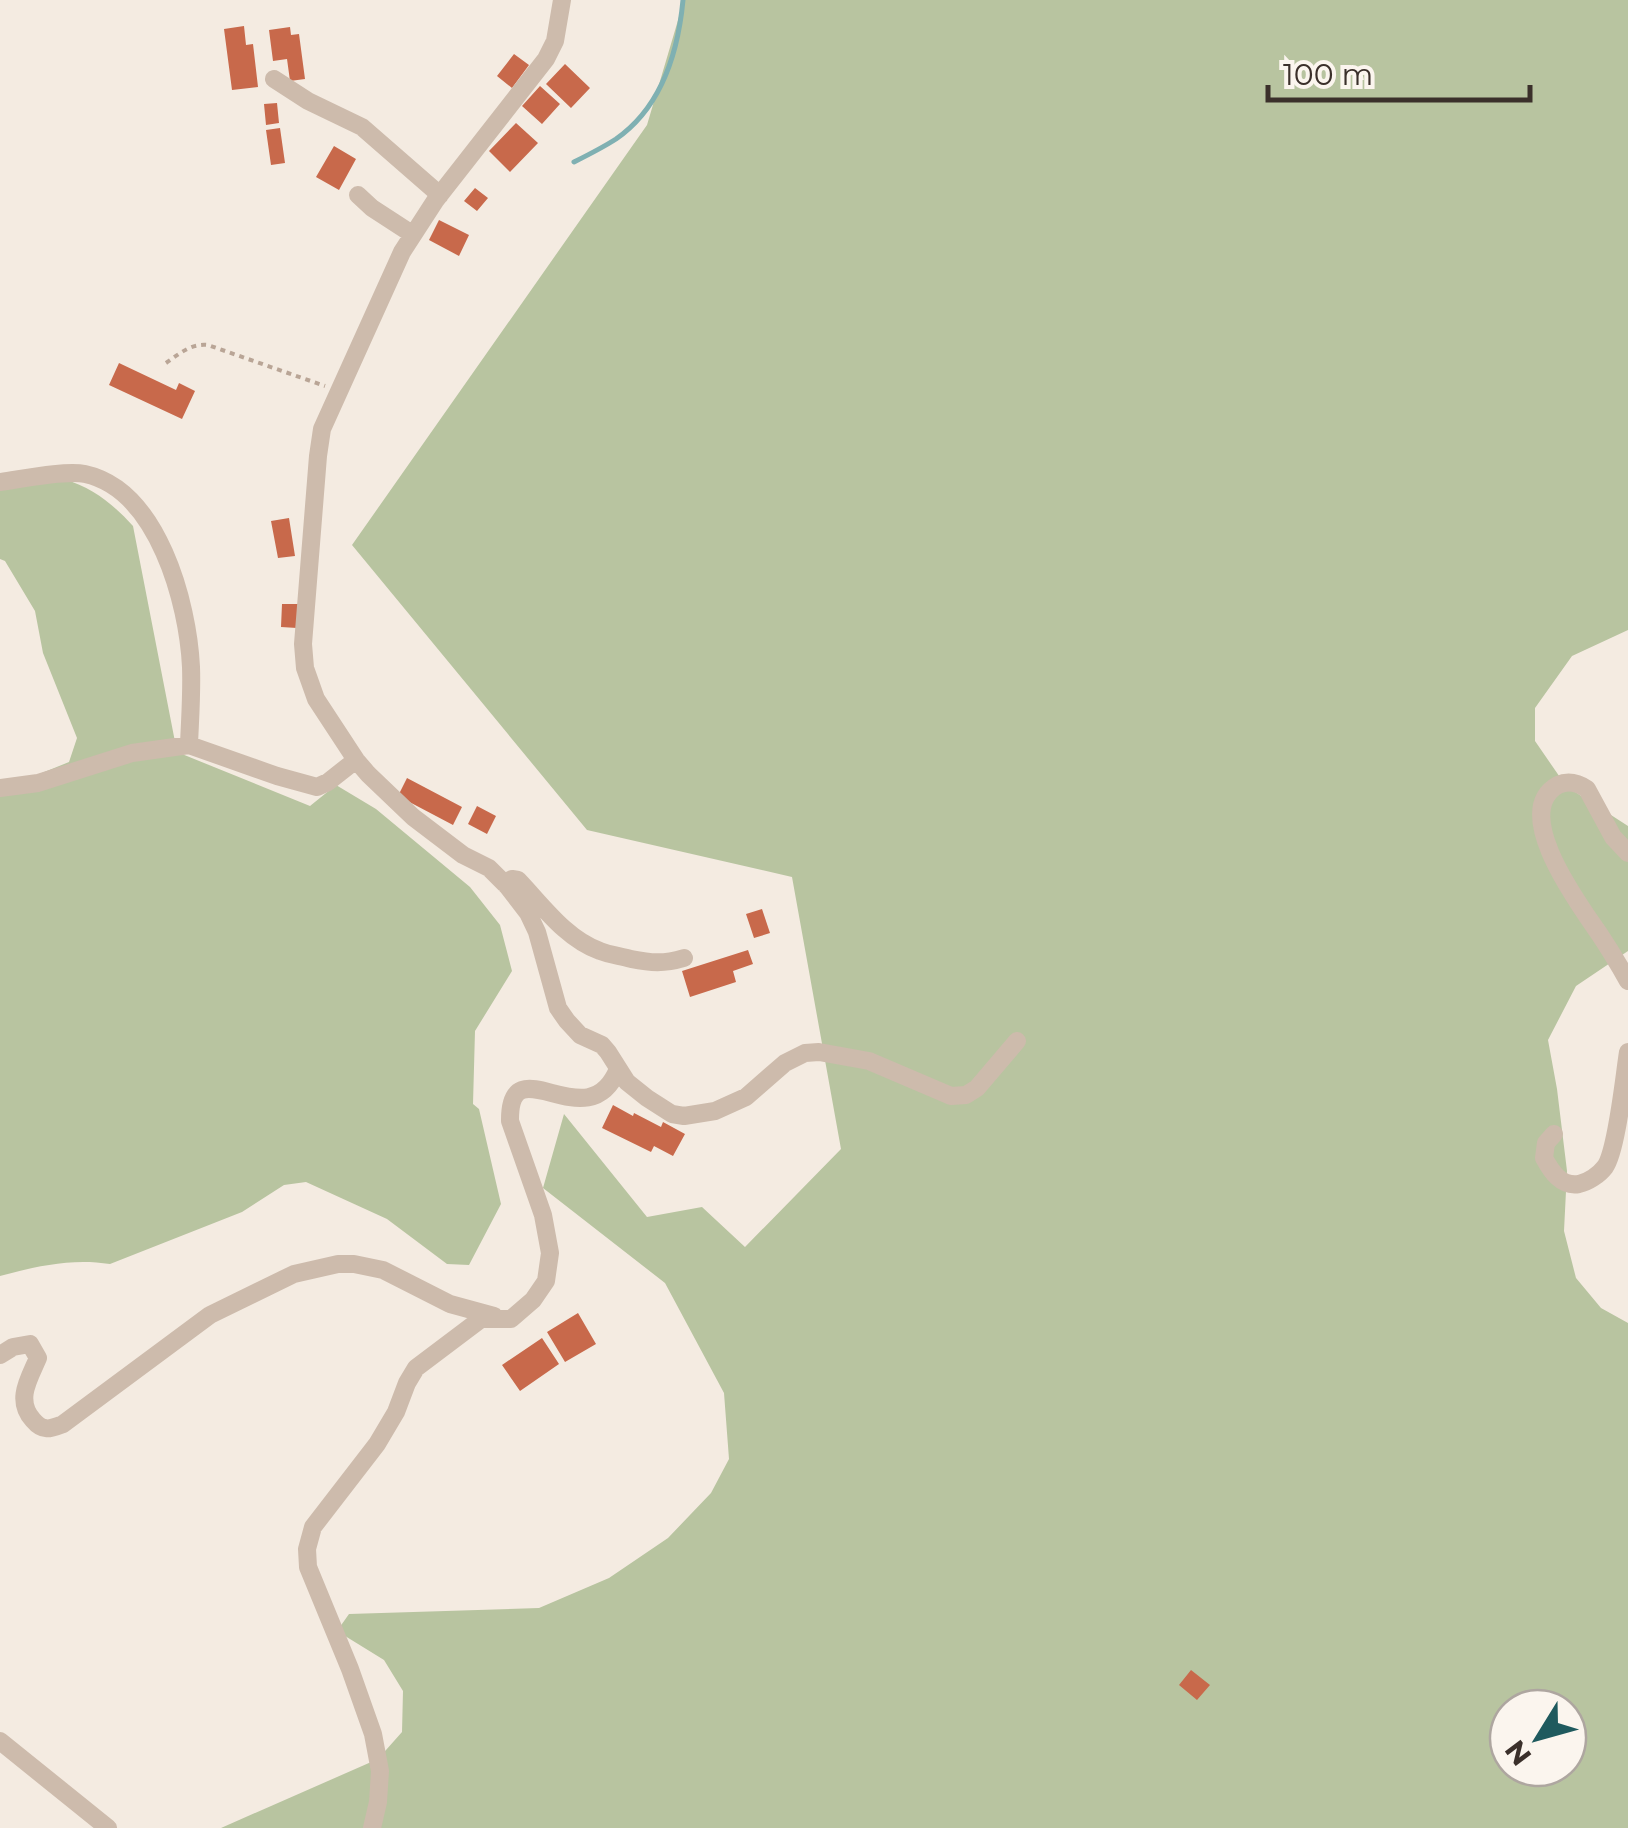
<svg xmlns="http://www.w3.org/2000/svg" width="1628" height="1828" viewBox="0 0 1628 1828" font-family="Montserrat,sans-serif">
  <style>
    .green { fill: #b8c4a0; fill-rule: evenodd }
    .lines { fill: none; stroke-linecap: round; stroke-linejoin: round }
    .stream { stroke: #7fb0b2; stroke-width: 5 }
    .building { fill: #c8694b }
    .path { stroke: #b9a596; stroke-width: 4; stroke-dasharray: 5 5; stroke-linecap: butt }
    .minor { stroke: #cdbbac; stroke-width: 18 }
  </style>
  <rect width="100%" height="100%" fill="#f4ebe1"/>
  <path class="green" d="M684,0H1628V630L1572,656L1535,708V741L1566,786L1628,826V951L1576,986L1548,1040L1557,1089L1567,1171L1564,1231L1576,1278L1601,1308L1628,1323V1828H221L378,1759L402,1732L403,1691L384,1660L337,1631L349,1614L539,1608L609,1578L668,1538L711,1493L729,1459L724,1393L665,1283L543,1188L564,1114L647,1217L702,1207L745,1247L841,1149L792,877L587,830L352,545L647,125ZM1508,1708H1568V1768H1508Z
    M64,479C93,488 113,504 133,526L177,752L310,806L336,785L376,809L470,887L500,925L512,971L475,1031L473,1104L479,1109L501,1204L469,1265L447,1264L387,1219L306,1182L284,1185L242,1212L110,1264C72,1258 37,1266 0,1276V790L69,762L77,738L43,653L35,611L5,561L0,559V485Z"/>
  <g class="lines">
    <path class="stream" d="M574,162C588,155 602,148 616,139C662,107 678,53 683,0"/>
  </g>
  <path class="building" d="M244,26L246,45L253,44L258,87L232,90L224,29Z
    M290,27L291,35L299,34L305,79L290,81L287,59L273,61L269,30Z
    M514,54L529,65L512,88L497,76Z
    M565,64L590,88L571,108L546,84Z
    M540,86L560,104L542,124L522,106Z
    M277,103L279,123L266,125L264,104Z
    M516,123L538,143L510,172L489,151Z
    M280,128L285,163L271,165L266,130Z
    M334,146L356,159L339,190L316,177Z
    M475,188L488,198L477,211L464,201Z
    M439,220L469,235L459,256L429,240Z
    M119,363L176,390L179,383L195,391L182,419L109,385Z
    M289,518L295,556L278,558L271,521Z
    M282,604H298L297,628L281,627Z
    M407,778L462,807L453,825L398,796Z
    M477,806L496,816L487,834L468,824Z
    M762,909L770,933L754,938L746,914Z
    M748,950L753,964L733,971L736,982L690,997L682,971Z
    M613,1105L633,1116L634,1113L661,1127L663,1122L685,1134L673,1156L654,1146L651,1152L602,1128Z
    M578,1313L596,1344L565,1362L547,1332Z
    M542,1338L559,1364L520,1391L502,1365Z
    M1191,1670L1210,1685L1197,1700L1179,1685Z"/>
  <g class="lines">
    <path class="path" d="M166,363C179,354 191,343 208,345L325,386"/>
    <path class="minor" d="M562,0L555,41L546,59L435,201L402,252L322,429L318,456L303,644L305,668L316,699L356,760L368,774L413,817L463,855L489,868L508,887L528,913L537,932L558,1008L567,1021L580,1035L602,1045L608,1052L627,1082L647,1098L672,1114L684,1116L715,1111L746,1097L785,1063L805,1053L819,1052L869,1061L951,1096L966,1095L977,1088L1017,1041
      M274,79L308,101L362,127L440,195
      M358,195L372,208L412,234
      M0,482C22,479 65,470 85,474C158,490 188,603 191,667C192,693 190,719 189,745
      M0,788L38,783L132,753L189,745L277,776L317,787L328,782L356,760
      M1628,853L1613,837L1587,789C1578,783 1569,780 1558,785C1509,812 1581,907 1600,935C1610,950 1619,965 1628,981
      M504,883L512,879L518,880C542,905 566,939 600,951C610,955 621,956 631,959C651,963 664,964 684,958
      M1554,1134L1546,1143L1544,1158C1551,1171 1561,1187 1579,1184C1588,1182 1599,1175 1605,1167C1617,1150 1624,1077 1628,1052
      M0,1355L13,1347L30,1344L38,1358C29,1379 15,1400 33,1420C43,1432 50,1429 63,1424L210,1315L294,1274L338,1264H354L383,1270L450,1304L494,1316
      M0,1741L108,1828
      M372,1828L378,1802L380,1771L373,1734L350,1669L308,1567L307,1549L313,1527L377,1444L396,1412L407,1383L416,1368L481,1319H511L533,1300L546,1281L550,1253L543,1215L510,1121C509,1042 588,1143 618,1069"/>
  </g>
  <g transform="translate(1538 1738) rotate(233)"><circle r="48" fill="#fbf5ee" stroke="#aea6a0" stroke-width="2.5"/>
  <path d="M0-8L18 38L0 25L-18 38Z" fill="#1f5a5e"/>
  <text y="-15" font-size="28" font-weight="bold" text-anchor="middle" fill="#3b302b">N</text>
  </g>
  <path d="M1268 85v15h262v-15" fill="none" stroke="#3b302b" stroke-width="5"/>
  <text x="1283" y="85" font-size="30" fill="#3b302b" stroke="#fbf5ee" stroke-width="8" paint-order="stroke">100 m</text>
</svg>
